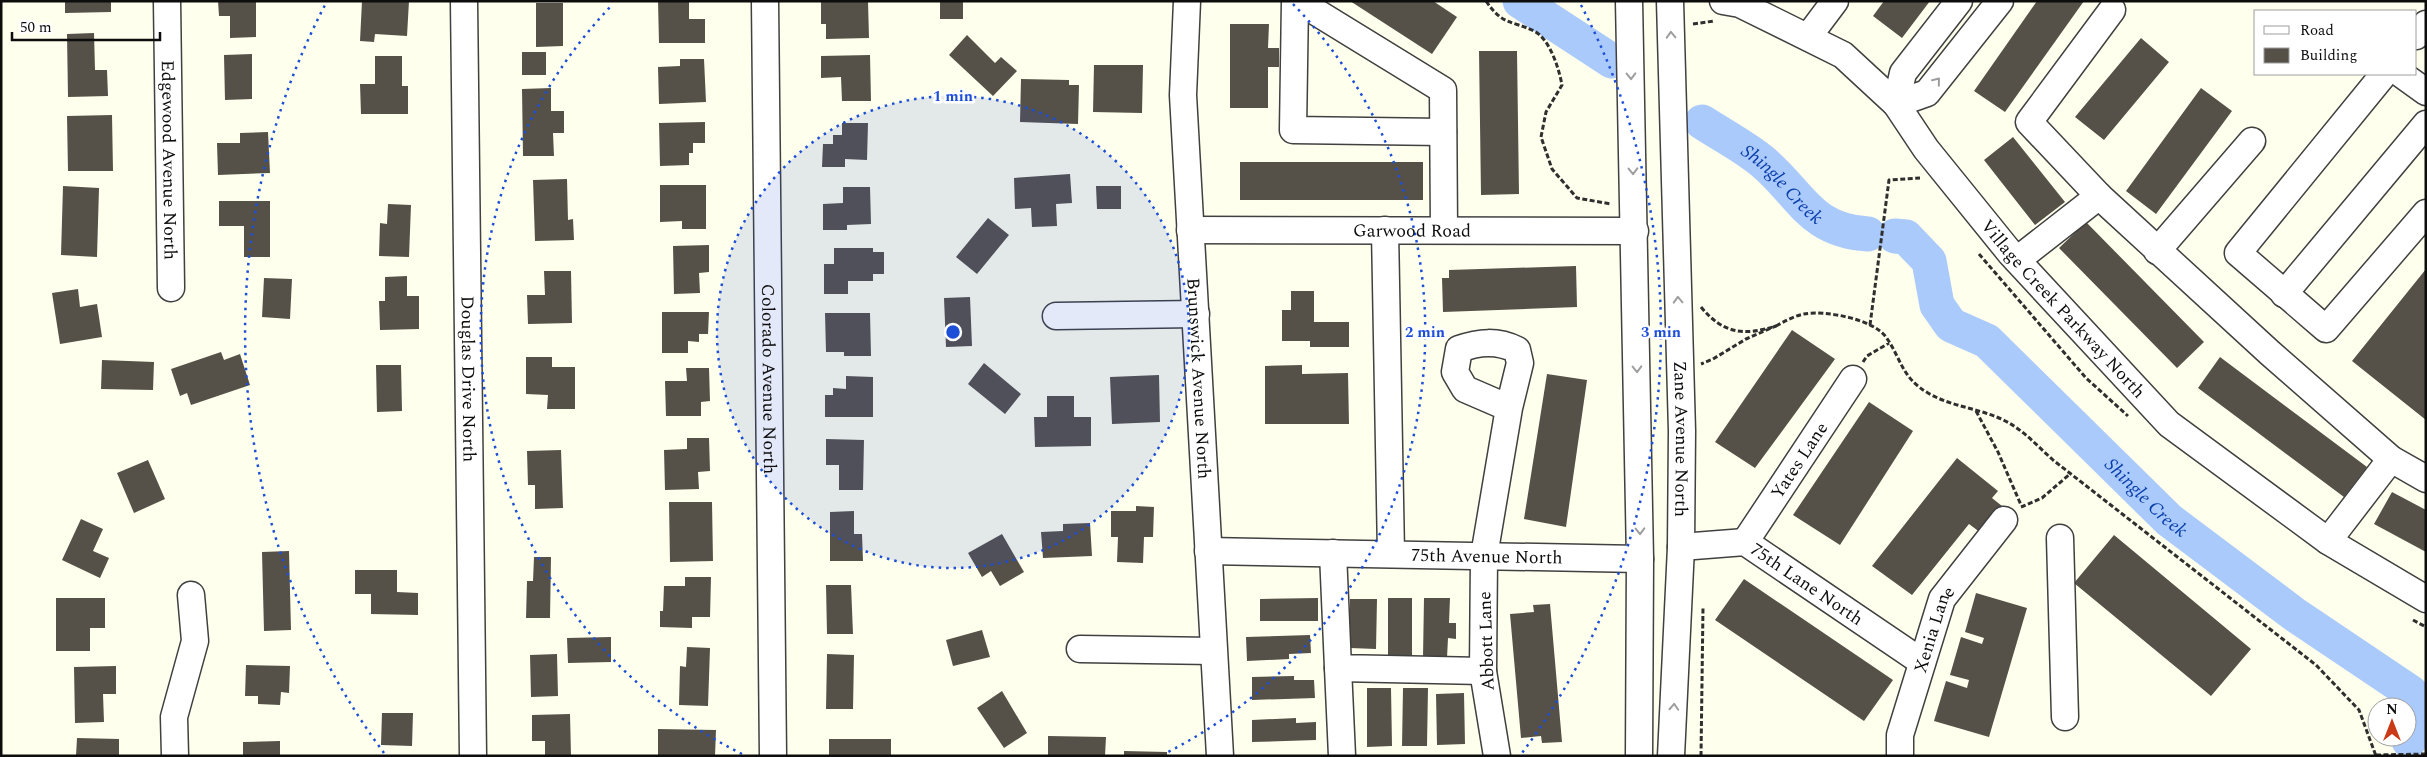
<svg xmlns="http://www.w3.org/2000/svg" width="2427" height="757" viewBox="0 0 2427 757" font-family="Spectral,serif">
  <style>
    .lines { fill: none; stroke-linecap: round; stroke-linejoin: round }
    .river { stroke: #abcafc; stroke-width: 35 }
    .building { fill: #565148 }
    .minor-casing { stroke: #404040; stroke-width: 29 }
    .path { stroke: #2f2f2f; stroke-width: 3; stroke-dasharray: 5 2.5; stroke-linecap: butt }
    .minor { stroke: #fff; stroke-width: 26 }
    .oneway { stroke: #9e9e9e }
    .ring { fill: none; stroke: #1d4ed8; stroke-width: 2.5; stroke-dasharray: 2.5 5 }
    .labels { text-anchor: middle; stroke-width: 5; stroke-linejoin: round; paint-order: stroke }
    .street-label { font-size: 18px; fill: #0d0d0d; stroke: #fff }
    .water-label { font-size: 19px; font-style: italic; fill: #0a3eaa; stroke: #fff }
    .centre { fill: #1d4ed8; stroke: #fff; stroke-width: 2.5 }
    .ring-label { font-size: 15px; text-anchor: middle; font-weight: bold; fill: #1d4ed8; stroke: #fff; stroke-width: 5; stroke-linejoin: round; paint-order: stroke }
  </style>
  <rect width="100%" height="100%" fill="#feffec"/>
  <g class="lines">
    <g class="river">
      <path d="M1520,1L1612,61"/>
      <path id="s1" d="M1702,122C1722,135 1745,147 1763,162C1802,195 1809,230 1868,234"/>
      <path id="s2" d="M1895,236L1906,237L1929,261L1937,305L1951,325L1987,341L2169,520L2294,614L2410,692L2409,741"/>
    </g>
  </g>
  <path class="building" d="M65,1H111V12L65,13Z
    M218,1H256V37L230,38V16H219Z
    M362,1H409L407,36L375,34L374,42L360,41Z
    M658,1H689V19H705V43H659Z
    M821,1H868L869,38L826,39V24H821Z
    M940,1H963V19H940Z
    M1350,1H1433L1457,17L1432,54Z
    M1884,1H1930L1902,38L1873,16Z
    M2037,1H2084L2005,112L1974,91Z
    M536,3H563V46L536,47Z
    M1230,24H1269L1268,48H1279V67H1268V108H1230Z
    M94,33L95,70H107L108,96L68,97L67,34Z
    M967,35L995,63L1001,57L1017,71L993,96L949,55Z
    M2141,38L2169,62L2104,140L2075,117Z
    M1479,51H1517L1519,194L1481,195Z
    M522,52H546V75H522Z
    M252,54V99L225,100L224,55Z
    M870,55L871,101H842L841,77L821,78V56Z
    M375,56H402V86H408V114H361L360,84H375Z
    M680,59H704L706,102L659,104L658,67L680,66Z
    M1094,65H1143L1142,113L1093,112Z
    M1021,79L1069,80V85H1079L1078,124L1020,122Z
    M551,88V111H564V133H553L554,156H523L522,89Z
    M2201,88L2232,111L2156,214L2126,191Z
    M112,115L113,171H68L67,116Z
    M705,122V143H693V153H689V165L660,166L659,123Z
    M842,123H868L867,160L845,159V167H822L823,144H833V135H842Z
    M268,132L270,173L218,175L217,143H240V133Z
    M2013,137L2065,202L2035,225L1984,160Z
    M1240,162H1423V200H1240Z
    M1070,174L1072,203L1056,204L1057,226L1032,227L1031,208L1015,209L1014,178Z
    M567,179L568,220L573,219L574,240L535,241L533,180Z
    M660,185H706V229H682V221L660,222Z
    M63,186L99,188L97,257L61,255Z
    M1096,186H1121V209H1097Z
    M843,187H870L871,224L847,225V230H823V204L843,203Z
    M219,201H270V257H244V226H219Z
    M388,204L411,205L409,257L379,256L380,223L387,224Z
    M988,218L1009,235L977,274L956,257Z
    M2086,222L2204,342L2177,368L2059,248Z
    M709,245V272L699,273L700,293L674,294L673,246Z
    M834,248H873V252H884V274H873V281H848V294H824V264H834Z
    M1576,266L1577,307L1443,312L1442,278H1449V270Z
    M2426,269V420L2352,361Z
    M544,271H571L572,323L528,324L527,295H545Z
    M407,276V296H419V329L380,330L379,301H385V277Z
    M264,278L292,279L290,319L262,317Z
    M78,289L80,307L97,304L102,337L60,344L52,293Z
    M1291,291H1314V322H1349V347H1310V341H1282V310H1291Z
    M970,297L972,346L946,347L944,298Z
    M662,312H709L708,334H699V342L688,341V353H662Z
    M825,313H870L871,356H844V352H826Z
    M1792,330L1835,359L1755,468L1715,442Z
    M221,352L224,360L240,354L250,385L191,405L187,393L180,396L171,369Z
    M526,357H552V367H575V409H547L548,395L526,394Z
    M2220,357L2367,467L2344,497L2198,388Z
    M102,360L154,362L153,390L101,389Z
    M984,363L1021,394L1005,414L968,384Z
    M376,365H401L402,411L377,412Z
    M1302,365V374L1348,373L1349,424H1265V366Z
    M686,368H709L710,401L701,402V416H666L665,381H687Z
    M1547,374L1587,380L1566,527L1524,519Z
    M1159,375L1160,422L1112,424L1110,377Z
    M846,376L873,377V417H825V395H833V388L846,389Z
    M1047,396H1074V417H1091V446L1035,447L1034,417H1047Z
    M1869,402L1913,431L1840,545L1793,515Z
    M687,438H709L710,471L698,472L699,489L665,490L664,450L687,449Z
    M826,439L864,440L863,490H839V465H826Z
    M561,450L563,508L535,509V485H528L527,451Z
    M1957,458L1998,491L1992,498L2002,506L1981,533L1969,524L1912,595L1872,566Z
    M148,460L165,499L134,513L117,473Z
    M2392,492L2426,510V552L2374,524Z
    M669,502H712L713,561L670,562Z
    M1136,506L1154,507L1153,537H1144L1143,563L1117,562L1118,537H1111V511H1136Z
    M854,511V534H862L863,561H830V512Z
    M81,519L103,529L93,551L109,558L100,578L62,560Z
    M1090,523L1092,556L1043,558L1041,532L1063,531V524Z
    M1002,534L1024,572L1000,586L991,571L982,577L968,553Z
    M2114,535L2251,649L2211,696L2074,583Z
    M289,551L291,630L264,631L262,552Z
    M534,557H551L550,618H526L527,581H533Z
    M355,570H397V592L418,593V615L371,614V594H355Z
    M685,577H711L710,617H692V628L660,627V611H663L664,586H685Z
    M1744,579L1893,680L1864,721L1715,620Z
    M826,585H851L853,634H827Z
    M1976,593L2027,608L1989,737L1934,721L1946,681L1967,688L1969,680L1950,675L1961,637L1982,644L1984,638L1965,632Z
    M56,598H105V628H90V651H56Z
    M1318,598V621H1260V599Z
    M1388,598H1412V659H1388Z
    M1424,598H1450L1449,623H1456V639L1448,638L1447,658L1423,657Z
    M1350,599H1377L1376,649L1350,648Z
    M1550,604L1562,742L1542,743L1541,736L1521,738L1510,614L1534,612L1533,605Z
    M982,630L990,657L953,666L946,640Z
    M1310,635L1311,653L1289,654V659L1247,661L1246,637Z
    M611,637V662L568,663L567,638Z
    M687,647L710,648L708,706L679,705L680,666L686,667Z
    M557,654L558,696L531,697L530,655Z
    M827,654L854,655L853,709H826Z
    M246,665L290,666L289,693L281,692L280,705L258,704V696H245Z
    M116,666V694H103L104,722L75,723L74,667Z
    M1294,676V680H1314L1315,698L1252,700V677Z
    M1367,688H1391L1392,746L1367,747Z
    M1403,688H1428L1427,746H1402Z
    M1002,691L1027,733L1004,748L977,708Z
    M1464,693L1465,744L1437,745L1436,694Z
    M382,713H413L412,746L381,745Z
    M570,714L571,756H545V741H532V715Z
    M1296,718V723L1316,722V740L1252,742V720Z
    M658,729L716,730L715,756H658Z
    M1048,736L1106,737L1105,756H1048Z
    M77,738L119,739V756H76Z
    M829,739H891V756H829Z
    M280,741V756H243V742Z
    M1124,751L1167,752V756H1124Z"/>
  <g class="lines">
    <defs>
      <g id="minor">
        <path id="s3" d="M167,1L171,288"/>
        <path id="s4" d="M464,1L473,756"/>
        <path id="s5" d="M765,1L773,756"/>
        <path id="s6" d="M1187,1L1183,95L1220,756"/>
        <path d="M1295,1L1293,130L1443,132"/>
        <path d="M1298,1L1443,90L1444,230"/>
        <path d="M1629,1L1640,559L1639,756"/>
        <path id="s7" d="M1670,1L1682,431L1681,547L1671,756"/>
        <path id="s8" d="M1723,1L1740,4L1843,55L1896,104L1926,149L2011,254L2169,424L2328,541L2426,599"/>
        <path d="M2112,10L2029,122L2099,196L2270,353L2391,459L2426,479"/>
        <path d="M2416,36L2426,24"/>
        <path d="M1808,37L1835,1"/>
        <path d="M2384,74L2238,253L2326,329L2426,213"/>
        <path d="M2401,74L2426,92"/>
        <path d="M1896,104L1927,93L2000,1"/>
        <path d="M1896,104L1903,73L1959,1"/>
        <path id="s9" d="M1190,230L1635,231"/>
        <path d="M1385,230L1391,554"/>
        <path d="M2157,251L2252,141"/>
        <path d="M2017,260L2099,196"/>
        <path d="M2284,294L2426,124"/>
        <path d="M1056,316L1196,314"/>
        <path d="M2060,538L2065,717"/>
        <path d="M2328,541L2391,459"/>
        <path id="s10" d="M1745,542L1853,379"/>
        <path id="s11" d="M1681,547L1745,542L1922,662"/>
        <path id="s12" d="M1208,551L1640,559"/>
        <path d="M1333,553L1338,668L1483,671"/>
        <path d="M1080,649L1213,651"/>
        <path d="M1338,668L1342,756"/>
        <path d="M175,756L174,717L195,641L191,595"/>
        <path d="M1497,756L1483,671L1484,556L1509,408L1520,363L1517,350C1497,340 1479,342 1459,349L1455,372L1465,389L1509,408"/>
        <path id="s13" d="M1900,756V735L1942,599L2004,520"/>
      </g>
    </defs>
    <use href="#minor" class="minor-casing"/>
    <path class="path" d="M1486,1C1503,26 1511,20 1534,31C1550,39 1559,69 1562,85L1546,112L1541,137L1552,169L1577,198L1611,204
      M1693,24L1714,21
      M1979,254L2086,378L2128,416
      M1701,307C1723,334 1744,336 1776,326L1746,339L1713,359L1701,364
      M1870,325L1889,180L1920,178
      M1776,326C1785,321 1794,316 1804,314C1825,310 1873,319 1886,337C1902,360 1901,377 1928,393C1950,406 1976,408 1999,418C2021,427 2036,445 2053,460L2316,665L2359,710L2376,756
      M1863,362L1867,356L1889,343
      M1976,411L1998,452L2021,505
      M2021,507L2042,498L2070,474
      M2413,620L2426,627
      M2376,755L2426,754
      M1701,756L1703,608"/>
    <use href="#minor" class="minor"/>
  </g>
  <defs><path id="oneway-chevron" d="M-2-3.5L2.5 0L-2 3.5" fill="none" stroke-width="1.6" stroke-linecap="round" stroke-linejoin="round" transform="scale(1.25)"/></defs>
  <g class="oneway">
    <use href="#oneway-chevron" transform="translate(1671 35) rotate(-92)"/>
    <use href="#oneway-chevron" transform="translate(1631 76) rotate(89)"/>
    <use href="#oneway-chevron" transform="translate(1937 81) rotate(-51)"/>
    <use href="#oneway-chevron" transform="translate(1633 171) rotate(89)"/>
    <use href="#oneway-chevron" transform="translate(1678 300) rotate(-92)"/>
    <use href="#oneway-chevron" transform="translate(1637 369) rotate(89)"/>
    <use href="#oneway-chevron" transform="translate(1640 531) rotate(89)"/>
    <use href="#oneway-chevron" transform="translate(1674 707) rotate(-87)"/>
  </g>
  <circle cx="953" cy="332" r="236" fill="#1d4ed8" fill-opacity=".12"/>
  <g class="ring">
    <circle cx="953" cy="332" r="236"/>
    <path d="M742 754A472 472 0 0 1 613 4M1293 4A472 472 0 0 1 1164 754"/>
    <path d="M384 753A708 708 0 0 1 325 5M1581 5A708 708 0 0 1 1522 753"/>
  </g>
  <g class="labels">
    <g class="street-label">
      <text dy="6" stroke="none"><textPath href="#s3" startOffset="159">Edgewood Avenue North</textPath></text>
      <text dy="6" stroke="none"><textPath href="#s9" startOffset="222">Garwood Road</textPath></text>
      <text dy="6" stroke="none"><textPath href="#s8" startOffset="469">Village Creek Parkway North</textPath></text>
      <text dy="6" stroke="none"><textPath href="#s4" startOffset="378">Douglas Drive North</textPath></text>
      <text dy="6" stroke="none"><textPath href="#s5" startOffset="378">Colorado Avenue North</textPath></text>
      <text dy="6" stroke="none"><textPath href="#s6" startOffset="378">Brunswick Avenue North</textPath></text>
      <text dy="6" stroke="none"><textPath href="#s7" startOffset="438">Zane Avenue North</textPath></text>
      <text dy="6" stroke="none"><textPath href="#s10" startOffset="98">Yates Lane</textPath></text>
      <text dy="6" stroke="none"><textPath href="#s12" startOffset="279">75th Avenue North</textPath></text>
      <text dy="6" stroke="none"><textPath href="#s11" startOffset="139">75th Lane North</textPath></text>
      <text dy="6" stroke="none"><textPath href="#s13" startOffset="132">Xenia Lane</textPath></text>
      <text transform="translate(1486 641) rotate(-92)" y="6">Abbott Lane</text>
    </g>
    <g class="water-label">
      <text dy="7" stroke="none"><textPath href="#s1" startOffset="102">Shingle Creek</textPath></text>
      <text dy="7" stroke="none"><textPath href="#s2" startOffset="376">Shingle Creek</textPath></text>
    </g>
  </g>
  <circle cx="953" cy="332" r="8" class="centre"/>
  <g class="ring-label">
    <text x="953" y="101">1 min</text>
    <text x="1425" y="337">2 min</text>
    <text x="1661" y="337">3 min</text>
  </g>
  <rect width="2427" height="757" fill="none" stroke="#0d0d0d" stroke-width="5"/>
  <rect x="2254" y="10" width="162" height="65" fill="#ffffff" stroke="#9e9e9e"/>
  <rect x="2264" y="26" width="25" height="8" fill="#ffffff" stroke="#9e9e9e"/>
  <text x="2300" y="35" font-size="15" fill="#0d0d0d">Road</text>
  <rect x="2264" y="48" width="25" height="15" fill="#565148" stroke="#9e9e9e"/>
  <text x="2300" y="60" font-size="15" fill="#0d0d0d">Building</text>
  <g transform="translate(2392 722)"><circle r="24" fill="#ffffff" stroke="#9e9e9e"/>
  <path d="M0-4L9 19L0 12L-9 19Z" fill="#ca3a17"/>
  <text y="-8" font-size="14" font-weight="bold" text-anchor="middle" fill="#0d0d0d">N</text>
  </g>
  <path d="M12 32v8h148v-8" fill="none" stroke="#0d0d0d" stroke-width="2.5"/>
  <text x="20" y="32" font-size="15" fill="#0d0d0d" stroke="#ffffff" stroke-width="4" paint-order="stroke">50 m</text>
</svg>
